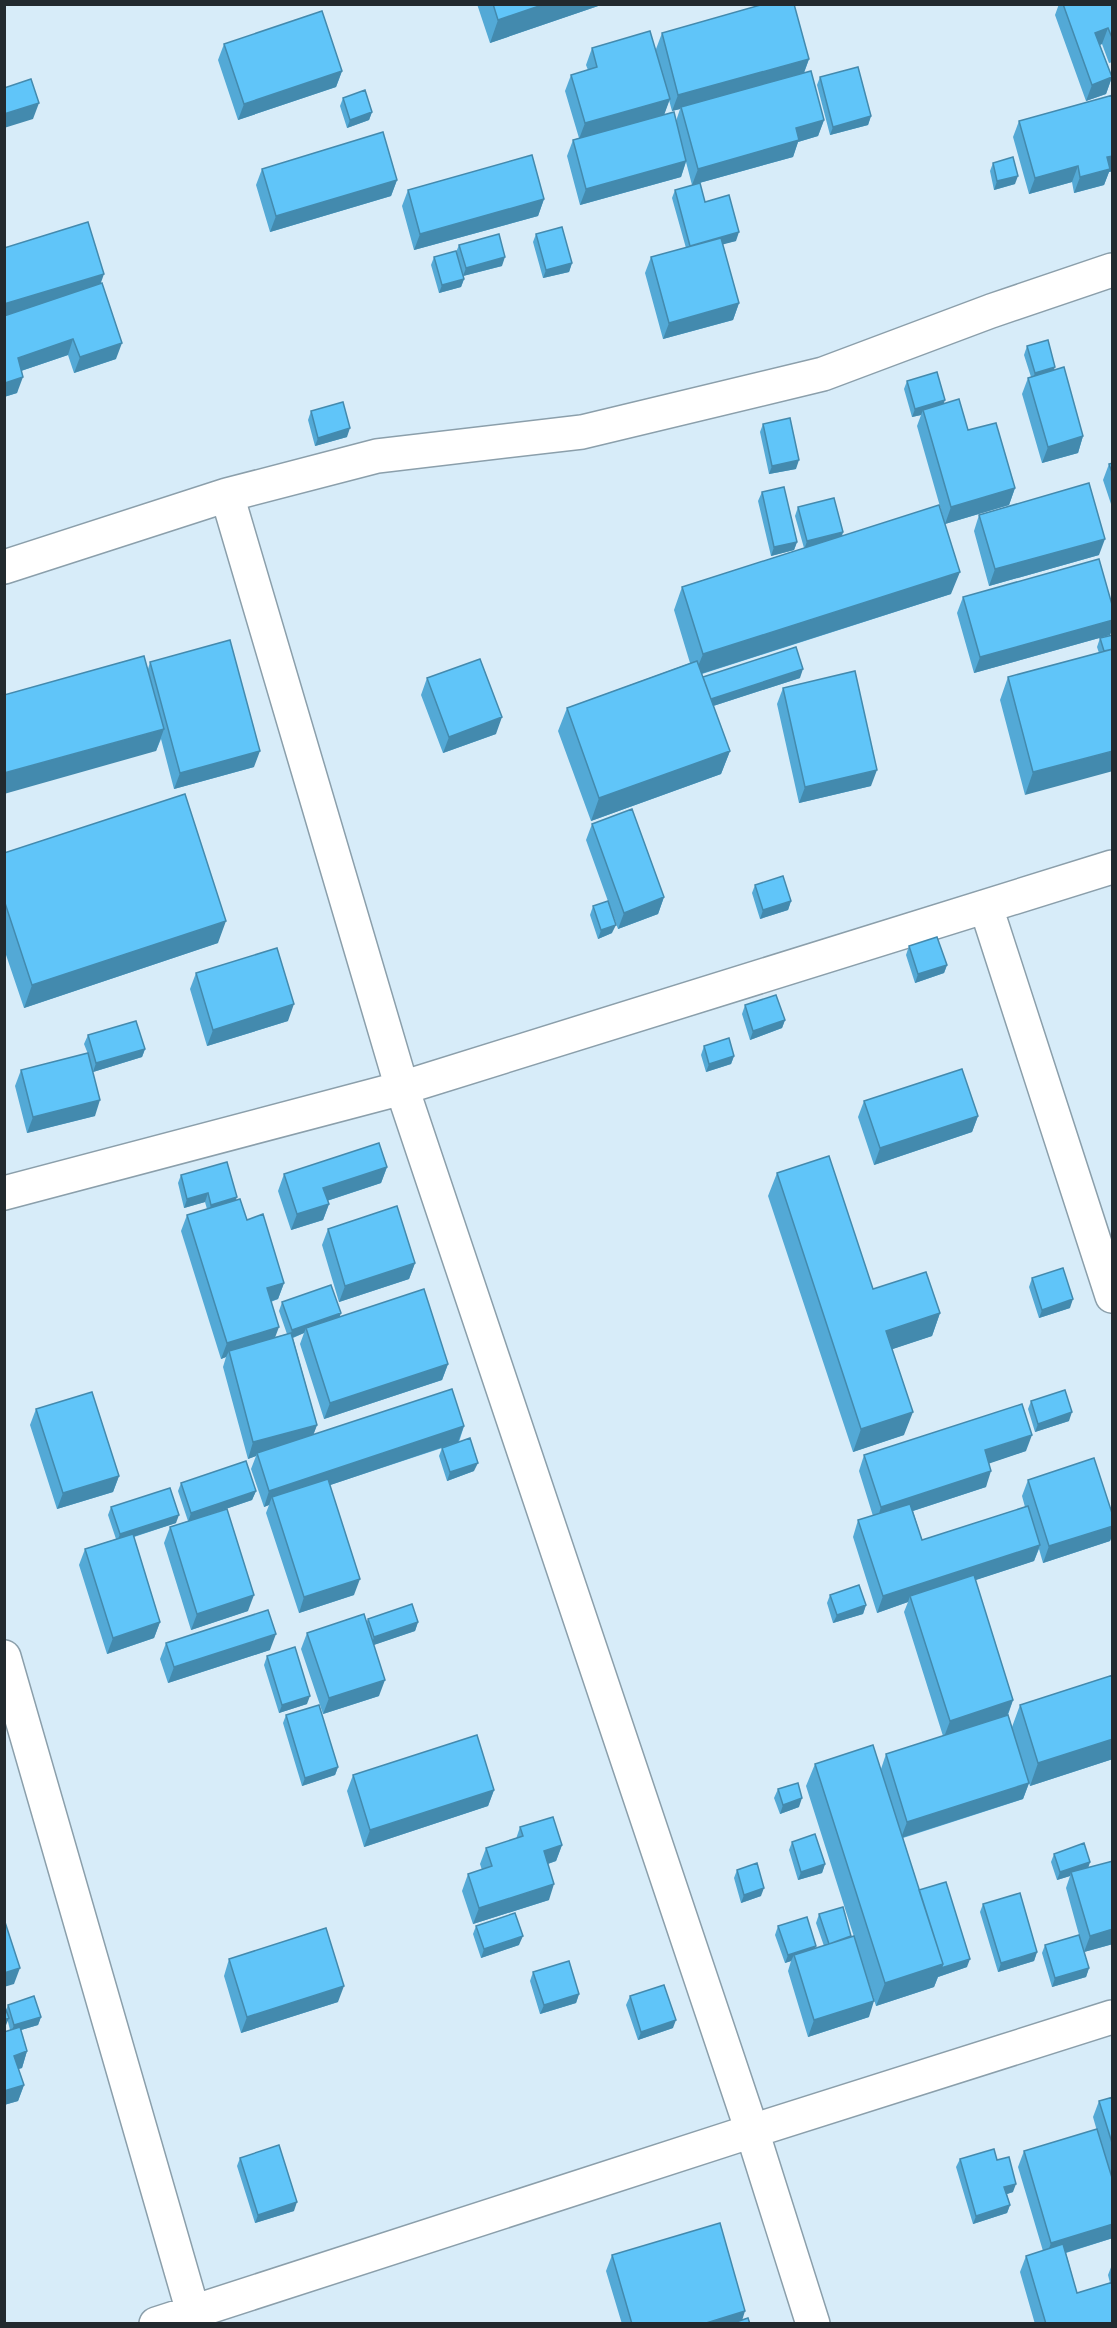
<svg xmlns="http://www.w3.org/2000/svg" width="1117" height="2328" viewBox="0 0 1117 2328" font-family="Helvetica,sans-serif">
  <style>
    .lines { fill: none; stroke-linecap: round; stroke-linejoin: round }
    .minor-casing { stroke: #8b9fab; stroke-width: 36 }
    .minor { stroke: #fff; stroke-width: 33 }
    .wall { fill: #53a9d6; fill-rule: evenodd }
    .shaded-wall { fill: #438aae }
    .building { fill: #60c5f9; stroke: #438aae; stroke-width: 1.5 }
  </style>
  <rect width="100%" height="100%" fill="#d7ecf9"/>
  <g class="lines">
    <defs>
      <path id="minor" d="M227,495L402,1088L752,2131L813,2324
        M4,567L227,495L377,456L582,432L823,374L991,311L1112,270
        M986,907L1112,1296
        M4,1193L402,1088L1112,867
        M4,1657L193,2312
        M156,2324L752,2131L1112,2017"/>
    </defs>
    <use href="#minor" class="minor-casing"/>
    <use href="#minor" class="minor"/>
  </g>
  <path class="wall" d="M477,4H604L490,43Z
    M753,4H794L809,59L804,73L824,120L818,136L798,142L793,157L692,185L686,162L681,177L580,205L567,156L573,140L579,138L565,91L571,75L588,70L586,65L592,48L656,49L662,33L754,7ZM669,100L672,111L680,109L676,121L664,115Z
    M1059,4H1113V62L1109,63L1102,44L1100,45L1112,77L1106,94L1086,101L1055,15Z
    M224,44L342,71L336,87L238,120L218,60Z
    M820,77L871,116L868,125L830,135L817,85Z
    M1113,95V171L1109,172L1104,185L1074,193L1072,182L1029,194L1013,137L1019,121Z
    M343,98L372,112L369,120L347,128L340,106Z
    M993,163L1015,184L994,190L990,171Z
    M262,169L397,180L391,196L270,232L256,185Z
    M408,190L544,199L538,216L414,250L402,206Z
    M675,190L705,202L736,241L722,244L739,303L733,320L663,339L645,273L651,257L686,248L672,198Z
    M536,234L572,263L569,272L543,278L533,242Z
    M459,245L502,266L463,276L464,279L461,287L439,293L431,265L434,257L456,252Z
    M4,248L100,284L116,359L74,373L68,355L21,371L17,393L4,397Z
    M1027,346L1083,436L1078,453L1042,463L1022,394L1028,378L1031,377L1024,355Z
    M907,381L944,404L1015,488L1009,505L945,524L917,426L921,415L912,417L904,389Z
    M311,411L347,437L315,446L308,420Z
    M763,424L796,469L769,474L760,432Z
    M1113,463V510L1103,480L1109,464Z
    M762,492L797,542L794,550L771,556L758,501Z
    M798,507L843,532L842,536L951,594L702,674L703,677L800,678L713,706L730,751L721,774L591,821L558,731L567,708L690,663L674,610L682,587L804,548L795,516Z
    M979,515L1099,555L989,586L974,531Z
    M963,597L1113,608V627L1110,635L974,673L957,613Z
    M1113,635L1025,795L1000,700L1008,677L1099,653L1097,647L1100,638Z
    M150,662L254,767L174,789L161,739L156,751L148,669Z
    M427,678L496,734L443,753L421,695Z
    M783,688L871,786L799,803L777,704Z
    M592,824L664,897L658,914L618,929L586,840Z
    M4,853L218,943L24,1008L4,949Z
    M755,885L791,901L788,910L760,919L752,893Z
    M593,906L612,933L598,939L590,915Z
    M909,946L947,965L944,973L915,983L906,955Z
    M196,973L288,1021L207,1046L190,989Z
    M745,1005L785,1020L782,1028L750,1040L742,1014Z
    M88,1035L145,1049L142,1057L93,1072L95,1116L27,1133L15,1086L21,1070L88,1054L84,1044Z
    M704,1046L734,1056L731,1064L706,1072L701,1055Z
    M864,1101L978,1116L972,1132L874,1165L858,1117Z
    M387,1167L381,1183L327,1201L329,1204L323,1220L291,1230L278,1191L284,1174Z
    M777,1173L873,1289L940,1313L932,1336L892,1349L904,1435L853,1452L768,1196Z
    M181,1175L236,1200L284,1283L278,1299L271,1302L275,1337L287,1334L279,1311L282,1302L341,1313L339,1317L448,1364L442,1380L324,1419L300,1344L304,1333L293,1338L317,1425L313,1435L464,1426L459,1442L474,1471L447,1481L439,1456L442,1448L330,1485L354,1595L299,1613L266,1513L269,1505L264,1507L251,1469L256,1456L248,1459L223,1367L226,1357L221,1359L181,1231L187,1215L207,1209L205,1202L184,1208L178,1183Z
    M328,1229L415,1263L409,1279L339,1302L322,1245Z
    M1032,1278L1070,1308L1039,1318L1029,1287Z
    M1031,1401L1069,1421L1035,1432L1028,1409Z
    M36,1409L119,1476L113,1492L57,1509L30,1425Z
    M1026,1451L989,1463L986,1487L913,1511L922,1540L1025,1507L1022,1496L1028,1480L1113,1516V1533L1110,1541L1043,1563L1039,1549L1034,1561L975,1580L1013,1700L1008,1715L1012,1727L1020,1705L1113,1675V1759L1030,1786L1029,1783L1023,1799L903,1838L919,1890L967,1967L938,1977L934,1987L876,2006L806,1786L815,1764L881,1769L886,1754L943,1736L904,1612L908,1602L877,1613L853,1537L858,1520L873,1516L859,1471L864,1455Z
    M181,1483L256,1491L252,1500L213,1513L248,1611L191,1630L164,1543L170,1527L188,1521L178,1491Z
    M111,1507L176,1523L134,1537L160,1622L154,1638L107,1654L79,1565L85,1549L116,1539L108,1515Z
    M830,1595L866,1605L863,1614L833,1623L827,1603Z
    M368,1619L418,1622L415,1631L373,1645L379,1696L323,1714L301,1649L307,1633L366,1623Z
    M166,1643L270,1650L168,1683L160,1659Z
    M267,1656L307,1704L279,1713L264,1665Z
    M286,1715L338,1767L335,1775L302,1786L283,1723Z
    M353,1775L494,1790L488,1806L364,1847L347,1791Z
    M778,1789L799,1807L780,1814L774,1798Z
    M520,1827L562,1845L556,1861L548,1864L549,1900L473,1924L462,1891L468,1874L482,1870L480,1864L486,1848L516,1839Z
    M792,1842L825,1864L822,1873L798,1880L789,1850Z
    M1054,1854L1090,1862L1088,1868L1113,1861V1944L1084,1952L1089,1968L1086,1977L1052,1987L1042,1953L1045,1945L1079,1935L1066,1888L1070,1876L1057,1880L1051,1862Z
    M737,1870L761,1896L741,1903L734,1878Z
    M983,1904L1037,1952L1034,1961L998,1972L980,1912Z
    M819,1914L869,2017L808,2037L788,1971L791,1961L785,1963L775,1935L778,1926L816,1946L815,1948L824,1946L816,1923Z
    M476,1926L519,1945L481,1958L473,1934Z
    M229,1959L338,2002L241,2033L224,1976Z
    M533,1972L579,1994L576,2003L540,2014L530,1981Z
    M630,1996L673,2028L638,2040L626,2005Z
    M8,2005L41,2017L38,2025L21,2030L27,2051L22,2068L18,2069L24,2085L18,2101L4,2105V2032L10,2030L8,2022L6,2010Z
    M1113,2097V2238L1066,2253L1077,2293L1110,2283L1108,2275L1113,2262V2324H1035L1020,2272L1026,2256L1043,2251L1018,2167L1024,2151L1097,2131L1093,2117L1099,2101Z
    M240,2158L294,2211L255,2223L237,2166Z
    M960,2159L997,2160L1013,2192L1007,2194L1010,2205L1007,2213L973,2224L956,2167Z
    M612,2255L750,2324H622L606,2271Z"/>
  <path class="shaded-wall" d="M545,4H604L490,43L498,20Z
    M1108,28L1102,44L1089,49L1095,33Z
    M809,59L803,75L681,107L680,109L672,111L678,95Z
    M342,71L336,87L238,120L244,104Z
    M1112,77L1106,94L1086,101L1092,85Z
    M670,99L664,115L579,139L585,123Z
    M39,103L33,119L4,128V114Z
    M372,112L369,120L347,128L350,120Z
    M871,116L868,125L830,135L833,127Z
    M824,120L818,136L798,142L793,157L692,185L698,169L796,128Z
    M1113,156V171L1109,172L1104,185L1074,193L1080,177L1107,157Z
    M686,161L681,177L580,205L586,189Z
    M1078,166L1072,182L1029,194L1035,178Z
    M1018,176L1015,184L994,190L997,181Z
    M397,180L391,196L270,232L276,216Z
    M544,199L538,216L414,250L420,234Z
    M739,232L736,241L687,254L690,246Z
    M505,257L502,266L463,276L466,268Z
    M572,263L569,272L543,278L546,270Z
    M104,274L98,291L4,319V304Z
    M464,279L461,287L439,293L442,285Z
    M739,303L733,320L663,339L669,323Z
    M73,339L68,355L12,374L18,358Z
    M122,343L116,359L74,373L80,357Z
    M1055,367L1052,375L1032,381L1035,373Z
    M23,377L17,393L4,397L5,383Z
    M945,400L942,408L923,410L921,415L912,417L915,409Z
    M350,428L347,437L315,446L318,438Z
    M1083,436L1078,453L1042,463L1048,447Z
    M799,460L796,469L769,474L772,466Z
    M1015,488L1009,505L945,524L951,507Z
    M843,532L840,540L804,550L807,541Z
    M1105,539L1099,555L989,586L995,569Z
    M797,542L794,550L771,556L774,547Z
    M960,572L951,594L694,676L703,654Z
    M1113,620V627L1110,635L974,673L980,657Z
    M803,669L800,678L707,708L711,699Z
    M502,717L496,734L443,753L449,737Z
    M164,729L156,751L4,794V773Z
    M260,751L254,767L174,789L180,773Z
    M730,751L721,774L591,821L599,798Z
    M1113,751V771L1025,795L1033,772Z
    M877,770L871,786L799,803L805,787Z
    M664,897L658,914L618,929L624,913Z
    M791,901L788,910L760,919L763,910Z
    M226,921L218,943L24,1008L32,985Z
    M616,925L612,933L598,939L601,930Z
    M947,965L944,973L915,983L918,974Z
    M294,1004L288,1021L207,1046L213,1030Z
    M785,1020L782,1028L750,1040L753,1031Z
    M145,1049L142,1057L93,1072L96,1063Z
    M734,1056L731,1064L706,1072L709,1064Z
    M100,1100L95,1116L27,1133L33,1117Z
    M978,1116L972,1132L874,1165L880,1148Z
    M387,1167L381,1183L317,1204L323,1188Z
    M208,1193L205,1202L184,1208L187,1199Z
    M237,1197L234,1205L208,1213L211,1205Z
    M329,1204L323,1220L291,1230L297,1214Z
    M415,1263L409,1279L339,1302L345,1286Z
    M284,1283L278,1299L261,1304L267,1288Z
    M1073,1299L1070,1308L1039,1318L1042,1310Z
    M341,1313L338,1321L306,1328L304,1333L289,1339L292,1330Z
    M940,1313L932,1336L878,1354L886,1331Z
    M279,1327L273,1343L229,1351L226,1357L221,1359L227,1343Z
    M448,1364L442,1380L324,1419L330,1403Z
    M913,1412L904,1435L853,1452L861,1429Z
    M1072,1412L1069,1421L1035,1432L1038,1424Z
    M317,1425L311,1441L257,1453L256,1456L248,1459L253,1442Z
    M464,1426L458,1442L274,1504L272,1497L269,1505L264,1507L269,1491Z
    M1032,1435L1026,1451L979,1467L985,1450Z
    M478,1463L474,1471L447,1481L450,1472Z
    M991,1471L986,1487L876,1523L881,1507Z
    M119,1476L113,1492L57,1509L63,1493Z
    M256,1491L252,1500L188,1522L191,1513Z
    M179,1515L176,1523L117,1542L120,1534Z
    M1113,1526V1533L1110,1541L1043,1563L1049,1546Z
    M1040,1545L1034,1561L912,1601L910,1596L908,1602L877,1613L883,1596Z
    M360,1579L354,1595L299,1613L304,1597Z
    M254,1595L248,1611L191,1630L197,1614Z
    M866,1605L863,1614L833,1623L837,1615Z
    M160,1622L154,1638L107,1654L113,1638Z
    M418,1622L415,1631L371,1646L374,1637Z
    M276,1634L270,1650L168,1683L174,1667Z
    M385,1680L379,1696L323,1714L329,1698Z
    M310,1696L307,1704L279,1713L282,1705Z
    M1013,1700L1007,1716L944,1737L950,1721Z
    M1113,1739V1759L1030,1786L1038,1763Z
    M338,1767L335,1775L302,1786L305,1778Z
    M1029,1783L1023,1799L901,1838L907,1822Z
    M494,1790L488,1806L364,1847L370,1830Z
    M802,1798L799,1807L780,1814L783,1805Z
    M562,1845L556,1861L538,1867L544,1851Z
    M1090,1862L1087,1871L1071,1872L1070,1876L1057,1880L1060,1872Z
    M825,1864L822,1873L798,1880L801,1872Z
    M554,1884L549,1900L473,1924L479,1908Z
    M764,1888L761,1896L741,1903L744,1895Z
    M1113,1929V1944L1084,1952L1090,1936Z
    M523,1936L519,1945L481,1958L484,1949Z
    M816,1946L813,1954L794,1955L791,1961L785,1963L788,1955Z
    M1037,1952L1034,1961L998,1972L1001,1963Z
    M970,1959L967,1967L938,1977L941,1968Z
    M943,1964L934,1987L876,2006L885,1983Z
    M20,1968L14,1984L4,1987V1973Z
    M1089,1968L1086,1977L1052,1987L1055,1978Z
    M344,1986L338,2002L241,2033L247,2017Z
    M579,1994L576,2003L540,2014L544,2005Z
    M874,2001L869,2017L808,2037L814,2020Z
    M41,2017L38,2025L11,2033L14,2025Z
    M9,2018L4,2030V2020Z
    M676,2020L673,2028L638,2040L641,2032Z
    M27,2051L22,2068L8,2072L14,2056Z
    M24,2085L18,2101L4,2105V2091Z
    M1016,2184L1013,2192L1001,2196L1004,2187Z
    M297,2202L294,2211L255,2223L258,2215Z
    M1010,2205L1007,2213L973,2224L976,2216Z
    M1113,2224V2238L1045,2259L1051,2243Z
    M745,2311L741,2324H703Z"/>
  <path class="building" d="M493,4H545L498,20Z
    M764,4H794L809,59L678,95L662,33Z
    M1063,4H1113V40L1108,28L1095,33L1112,77L1092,85Z
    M322,11L342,71L244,104L224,44Z
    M650,31L670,99L585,123L571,75L597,67L592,48Z
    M858,67L871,116L833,127L820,77Z
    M811,71L824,120L796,128L799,140L698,169L681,107Z
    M31,79L39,103L4,114V88Z
    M365,90L372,112L350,120L343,98Z
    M1113,95V156L1107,157L1110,169L1080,177L1078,166L1035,178L1019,121Z
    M674,112L686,161L586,189L573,140Z
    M383,132L397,180L276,216L262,169Z
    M532,155L544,199L420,234L408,190Z
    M1013,157L1018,176L997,181L993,163Z
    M700,183L705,202L729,195L739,232L690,246L675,190Z
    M88,222L104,274L4,304V248Z
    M562,227L572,263L546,270L536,234Z
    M499,234L505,257L466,268L459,245Z
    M721,238L739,303L669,323L651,257Z
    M456,251L464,279L442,285L434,257Z
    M102,283L122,343L80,357L73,339L18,358L23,377L5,383L4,316Z
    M1048,340L1055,367L1035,373L1027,346Z
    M1064,367L1083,436L1048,447L1028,378Z
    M937,372L945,400L915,409L907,381Z
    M959,399L968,430L996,423L1015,488L951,507L923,410Z
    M343,402L350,428L318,438L311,411Z
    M790,418L799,460L772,466L763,424Z
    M1113,463V475L1109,464Z
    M1089,483L1105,539L995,569L979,515Z
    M784,487L797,542L774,547L762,492Z
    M834,498L843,532L807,541L798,507Z
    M939,505L960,572L703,654L682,587Z
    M1099,559L1113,608V620L980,657L963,597Z
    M1113,635V649L1104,651L1100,638Z
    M230,640L260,751L180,773L150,662Z
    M796,647L803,669L711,699L703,677Z
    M1113,649V751L1033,772L1008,677Z
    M144,656L164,729L4,773V695Z
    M480,659L502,717L449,737L427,678Z
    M697,661L730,751L599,798L567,708Z
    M855,671L877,770L805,787L783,688Z
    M185,794L226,921L32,985L4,900V853Z
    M632,809L664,897L624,913L592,824Z
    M783,876L791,901L763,910L755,885Z
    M608,901L616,925L601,930L593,906Z
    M937,937L947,965L918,974L909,946Z
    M277,948L294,1004L213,1030L196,973Z
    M776,995L785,1020L753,1031L745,1005Z
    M136,1021L145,1049L96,1063L88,1035Z
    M729,1038L734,1056L709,1064L704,1046Z
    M88,1053L100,1100L33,1117L21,1070Z
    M962,1069L978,1116L880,1148L864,1101Z
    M379,1143L387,1167L323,1188L329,1204L297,1214L284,1174Z
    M829,1156L873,1289L926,1272L940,1313L886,1331L913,1412L861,1429L777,1173Z
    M227,1162L237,1197L211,1205L208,1193L187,1199L181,1175Z
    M240,1199L247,1220L263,1214L284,1283L267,1288L279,1327L227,1343L187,1215Z
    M397,1206L415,1263L345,1286L328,1229Z
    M1063,1268L1073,1299L1042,1310L1032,1278Z
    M331,1285L341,1313L292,1330L282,1302Z
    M424,1289L448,1364L330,1403L306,1328Z
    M291,1333L317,1425L253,1442L229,1351Z
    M452,1389L464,1426L269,1491L257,1453Z
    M1065,1390L1072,1412L1038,1424L1031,1401Z
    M92,1392L119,1476L63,1493L36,1409Z
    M1022,1404L1032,1435L985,1450L991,1471L881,1507L864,1455Z
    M470,1438L478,1463L450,1472L442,1448Z
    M1094,1458L1113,1516V1526L1049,1546L1028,1480Z
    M246,1461L256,1491L191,1513L181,1483Z
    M328,1479L360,1579L304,1597L272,1497Z
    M170,1488L179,1515L120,1534L111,1507Z
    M910,1504L922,1540L1028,1506L1040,1545L883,1596L858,1520Z
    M227,1509L254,1595L197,1614L170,1527Z
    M133,1534L160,1622L113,1638L85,1549Z
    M974,1575L1013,1700L950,1721L910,1596Z
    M859,1585L866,1605L837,1615L830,1595Z
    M412,1604L418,1622L374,1637L368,1619Z
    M268,1610L276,1634L174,1667L166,1643Z
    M364,1614L385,1680L329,1698L307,1633Z
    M295,1647L310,1696L282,1705L267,1656Z
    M1113,1675V1739L1038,1763L1020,1705Z
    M319,1705L338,1767L305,1778L286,1715Z
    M1008,1715L1029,1783L907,1822L886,1754Z
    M477,1735L494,1790L370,1830L353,1775Z
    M873,1745L943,1964L885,1983L815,1764Z
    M798,1783L802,1798L783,1805L778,1789Z
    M553,1817L562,1845L544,1851L554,1884L479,1908L468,1874L492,1866L486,1848L523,1836L520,1827Z
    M815,1834L825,1864L801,1872L792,1842Z
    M1084,1843L1090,1862L1060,1872L1054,1854Z
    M1113,1861V1929L1090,1936L1071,1872Z
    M757,1863L764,1888L744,1895L737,1870Z
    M946,1882L970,1959L941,1968L943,1964L919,1890Z
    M1020,1893L1037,1952L1001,1963L983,1904Z
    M843,1907L851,1936L829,1944L819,1914Z
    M515,1913L523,1936L484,1949L476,1926Z
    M807,1917L816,1946L788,1955L778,1926Z
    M4,1919L20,1968L4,1973Z
    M326,1928L344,1986L247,2017L229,1959Z
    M1079,1935L1089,1968L1055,1978L1045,1945Z
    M854,1936L874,2001L814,2020L794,1955Z
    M569,1961L579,1994L544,2005L533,1972Z
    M664,1985L676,2020L641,2032L630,1996Z
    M34,1996L41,2017L14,2025L8,2005Z
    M4,2005L9,2018L4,2020Z
    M20,2027L27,2051L14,2056L24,2085L4,2091V2032Z
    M1113,2097V2146L1099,2101Z
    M1097,2129L1113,2181V2224L1051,2243L1024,2151Z
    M279,2145L297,2202L258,2215L240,2158Z
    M994,2149L997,2160L1009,2157L1016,2184L1004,2187L1010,2205L976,2216L960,2159Z
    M720,2223L745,2311L703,2324H632L612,2255Z
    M1063,2244L1077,2293L1113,2282V2324H1046L1026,2256Z
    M748,2318L750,2324H730Z"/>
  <rect width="1117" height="2328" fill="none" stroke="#222a2f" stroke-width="12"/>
</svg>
